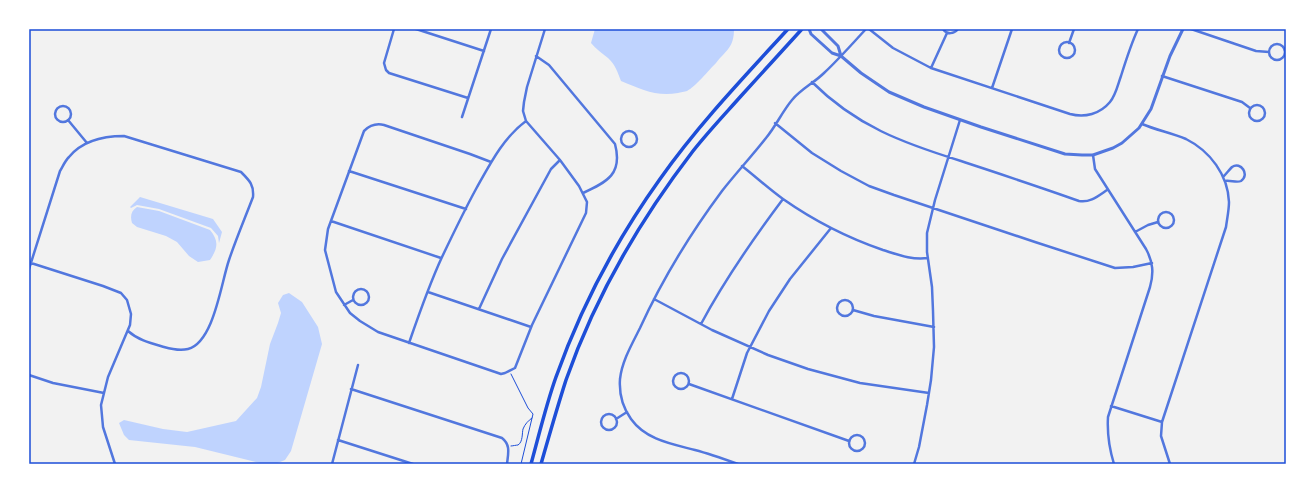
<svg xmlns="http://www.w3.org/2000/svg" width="1315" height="493" viewBox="0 0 1315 493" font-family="Jost,sans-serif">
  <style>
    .water { fill: #bfd3fe }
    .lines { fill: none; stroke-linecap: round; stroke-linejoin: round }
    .path { stroke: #1d4ed8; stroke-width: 1 }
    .minor { stroke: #5277de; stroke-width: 2.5 }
    .tertiary { stroke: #5277de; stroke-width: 3 }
    .secondary { stroke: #1d4ed8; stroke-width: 3.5 }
    .neatline { fill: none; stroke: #1d4ed8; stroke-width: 1.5 }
  </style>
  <rect width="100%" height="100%" fill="#f2f2f2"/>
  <path class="water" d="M595,29H734C734,48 726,50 716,63C709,70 695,87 687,91C685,92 680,92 678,93C656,97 641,89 621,81C618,73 615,64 608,58C602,53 596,49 591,43Z
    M140,197L213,219L222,232L219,243L218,236L211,228L159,209L137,205L131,208L130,207Z
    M137,207L159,211L210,230C219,241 218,248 210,260L198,262L189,256L177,242L166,236L137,227L132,223C130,216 131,211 137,207Z
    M289,293L302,302L318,327L322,344L291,451L285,460L275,464L260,463L195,447L129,440L124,435L119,423L124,420L163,429L187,432L236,421L257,398L261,387L270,344L278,323L281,313L278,303L283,295Z"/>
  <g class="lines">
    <path class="path" d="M511,374L528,408L533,414L521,464
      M511,446C512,446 517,445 518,445C523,442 522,433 523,429C525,424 528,421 532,418"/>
    <path class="minor" d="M394,29L384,63L386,70L389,73L468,98
      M416,29L484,51
      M869,29L893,48L931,68L1070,114C1085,118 1100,114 1110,102C1116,95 1118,84 1121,76C1126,60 1131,44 1138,29
      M943,29C947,35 954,34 958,29
      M1191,29L1256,51L1269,52
      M1059 50a8 8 0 1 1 16 0a8 8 0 1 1-16 0Z
      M1069,43L1074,29
      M1269 52a8 8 0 1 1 16 0a8 8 0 1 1-16 0Z
      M536,56L549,65L615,144C623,174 607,182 583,193
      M931,68L947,33
      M1162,76L1242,102L1250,108
      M812,82C856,126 903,143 961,161C1000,174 1040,187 1079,201C1090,203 1098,196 1107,190
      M992,88L1012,29
      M1249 113a8 8 0 1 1 16 0a8 8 0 1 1-16 0Z
      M55 114a8 8 0 1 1 16 0a8 8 0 1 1-16 0Z
      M462,117L491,29
      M68,120L87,143
      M775,123L812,153L841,171L869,186L894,195L1035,242L1115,268L1133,267L1152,263
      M1142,124C1156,130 1172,133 1186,139C1210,151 1228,175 1229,202C1229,210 1227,219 1226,227L1162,422L1161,436L1170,464
      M621 139a8 8 0 1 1 16 0a8 8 0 1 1-16 0Z
      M1093,155L1095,169L1146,249C1153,262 1154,273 1150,287L1108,417C1107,434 1109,448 1114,464
      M491,162L470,154L384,125C376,123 370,125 364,131L328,229L325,250L336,292L350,313L360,321L378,332L501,374L505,373L515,368L532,325L586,213L587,202L579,186L560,160L526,121L523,111L524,102L527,87L545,29
      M742,166C756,177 769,189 783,199C813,220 848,238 883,250C899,255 911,260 928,258
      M349,171L466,209
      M1223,177C1226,174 1229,170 1232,167C1241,161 1250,175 1241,181C1237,183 1230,180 1225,181
      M1158 220a8 8 0 1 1 16 0a8 8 0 1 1-16 0Z
      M331,221L441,258
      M1135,232L1148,225L1158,222
      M31,263L103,286L121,293L127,300L131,314L130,325L108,377L101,405L103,427L115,464
      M29,269L60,171C63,166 65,161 69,157C82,141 104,136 124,136L241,172C250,181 254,185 253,197C245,218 236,239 229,260C221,283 214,342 188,349C180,351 171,349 164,347C150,343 138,340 128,331
      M353 297a8 8 0 1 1 16 0a8 8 0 1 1-16 0Z
      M428,292L531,327
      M654,299L712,330L768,355L808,369L860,383L929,393
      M837 308a8 8 0 1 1 16 0a8 8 0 1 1-16 0Z
      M344,305L353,300
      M479,309L502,259L551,169L560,160
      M853,310L874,316L934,327
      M701,324C725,279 753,239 783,199
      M409,343C419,314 429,285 442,257C453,234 464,211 476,189C490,164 503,138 526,121
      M673 381a8 8 0 1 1 16 0a8 8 0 1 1-16 0Z
      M29,375L53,383L104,393
      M689,384L849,441
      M351,389L502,438C511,445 508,454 507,464
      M732,399L747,353L769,311L790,279L831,228
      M1111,406L1162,422
      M601 422a8 8 0 1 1 16 0a8 8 0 1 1-16 0Z
      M616,419L627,412
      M849 443a8 8 0 1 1 16 0a8 8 0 1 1-16 0Z
      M338,440L413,464
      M332,464L358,365
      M738,464C724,459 710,454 695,450C672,444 646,440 631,419C623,408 619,393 620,379C622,361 632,344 640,328C662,280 690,234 722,191C736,173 752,156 766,138C776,126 782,112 792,100C801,89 814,83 824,73C839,59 852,44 866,29
      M914,464L919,447L927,405L931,380L934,347L933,311L932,287L927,252V233L935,200L960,120"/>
    <path class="tertiary" d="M809,29L811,34L832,53L841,56L861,73L889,92L924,107L981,127L1065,154L1082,155H1093L1113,148L1122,143L1139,128L1151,109L1170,56L1183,29
      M821,29L838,46L841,56"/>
    <path class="secondary" d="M531,464C539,435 546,405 556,377C581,307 617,239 660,179C698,125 744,77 788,29
      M541,464C549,436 557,408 566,380C595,297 640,220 693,151C708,132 725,114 741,96C761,74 782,51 802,29"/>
  </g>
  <rect width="1315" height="493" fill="none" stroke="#ffffff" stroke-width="60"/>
  <rect x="30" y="30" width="1255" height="433" class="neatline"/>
</svg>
